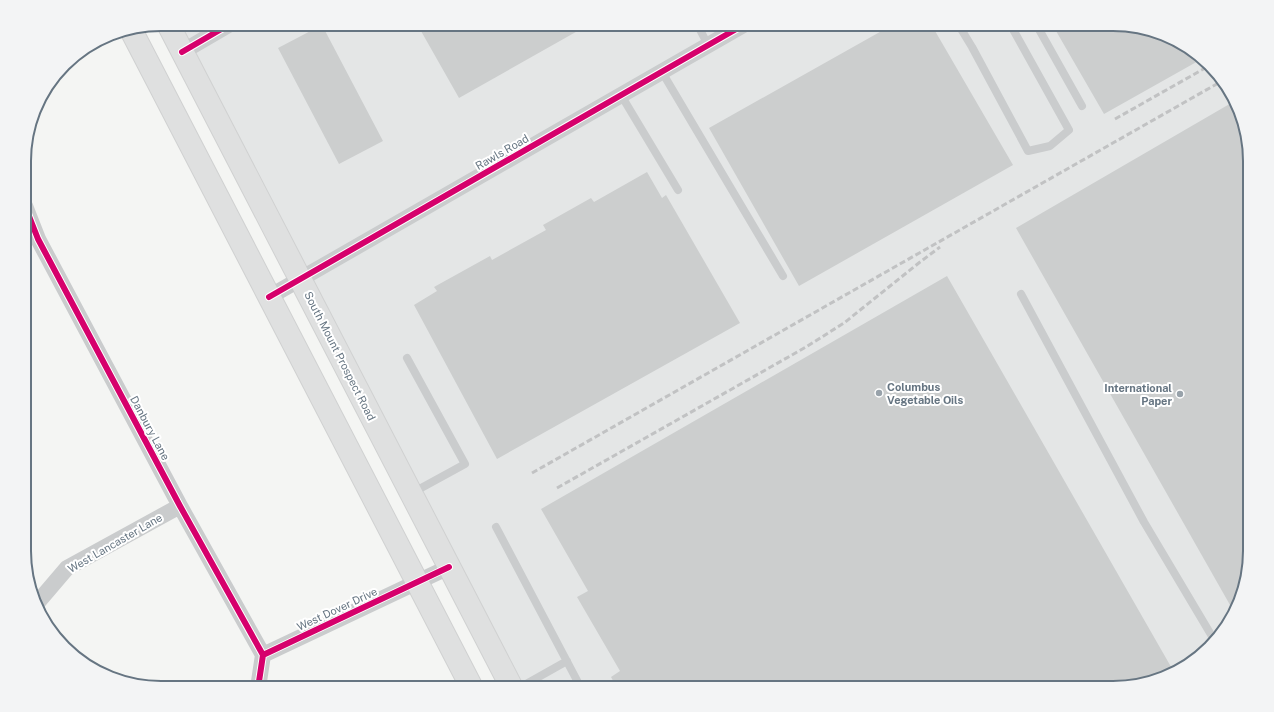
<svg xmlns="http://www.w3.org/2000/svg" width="1274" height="712" viewBox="0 0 1274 712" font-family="'Public Sans',sans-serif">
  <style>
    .built { fill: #e4e6e6 }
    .building { fill: #cccece }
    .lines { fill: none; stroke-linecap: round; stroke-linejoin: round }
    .secondary-casing { stroke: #d0d1d1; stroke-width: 24 }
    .lane { stroke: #cacccd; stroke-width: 8 }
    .street { stroke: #cacccd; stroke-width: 16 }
    .secondary { stroke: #dfe0e0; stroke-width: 22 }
    .rail { stroke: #c1c2c3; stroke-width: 3; stroke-dasharray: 6 3; stroke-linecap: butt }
    .cycleway-casing { stroke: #fff; stroke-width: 8 }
    .cycleway { stroke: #d6006c; stroke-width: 6 }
    .poi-dot { fill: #98a2aa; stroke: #fff; stroke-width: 1.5 }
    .labels { text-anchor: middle; stroke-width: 4; stroke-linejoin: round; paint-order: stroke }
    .street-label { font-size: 11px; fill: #667582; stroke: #fff }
    .poi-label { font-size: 11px; font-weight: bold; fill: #667582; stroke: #fff; text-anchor: start }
    .rim { fill: none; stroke: #667582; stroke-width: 2 }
  </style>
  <rect width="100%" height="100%" fill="#f4f5f3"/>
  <path class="built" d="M178,24H1113L1181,42L1227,85L1250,152V560L1232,619L1182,670L1122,688H523Z"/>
  <path class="building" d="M417,24H590L459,98Z
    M894,24H931L1013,165L799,286L709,128Z
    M1052,24H1113L1181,42L1200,60L1104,114Z
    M322,25L383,141L339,164L278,48Z
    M1233,102L1250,152V560L1234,612L1016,228Z
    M647,172L662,198L666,195L740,323L497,459L414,305L437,291L434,287L490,256L492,260L546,230L543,225L591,198L594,202Z
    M947,276L1174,672L1122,688H617L611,677L620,671L577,597L588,591L541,509Z"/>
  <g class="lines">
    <defs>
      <path id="secondary" d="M168,24L512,688
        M131,30L472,688"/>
    </defs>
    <use href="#secondary" class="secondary-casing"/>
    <path class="lane" d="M697,24L708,45
      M958,24L972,47L1028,151L1050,146L1069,130L1010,24
      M1036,24L1082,106
      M662,72L783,276
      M621,95L678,190
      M1021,294L1144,522L1213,638
      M407,358L465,464L412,493
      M496,527L581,688
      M519,688L567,661"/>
    <path class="street" d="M182,52L230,24
      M25,206L38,239L180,506L263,655
      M269,297L745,24
      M38,602L67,568L180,506
      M258,688L263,655L449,567"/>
    <use href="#secondary" class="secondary"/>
    <path class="rail" d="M1115,119L1207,67
      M532,473L1222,81
      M557,488L806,347L844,323L920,262L940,247"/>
    <defs>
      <path id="cycleway" d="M182,52L230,24
        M25,206L38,239L180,506L263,655
        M269,297L745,24
        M258,688L263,655L449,567"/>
    </defs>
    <use href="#cycleway" class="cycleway-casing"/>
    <use href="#cycleway" class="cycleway"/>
  </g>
  <g class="poi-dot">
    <circle cx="879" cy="393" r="4"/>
    <circle cx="1180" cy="394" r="4"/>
  </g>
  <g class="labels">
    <g class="street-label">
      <text transform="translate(502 152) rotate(-30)" y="4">Rawls Road</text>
      <text transform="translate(340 356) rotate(63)" y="4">South Mount Prospect Road</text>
      <text transform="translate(150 428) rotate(62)" y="4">Danbury Lane</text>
      <text transform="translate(115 543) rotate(-30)" y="4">West Lancaster Lane</text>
      <text transform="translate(337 609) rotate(-25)" y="4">West Dover Drive</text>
    </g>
    <g class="poi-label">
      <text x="887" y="391">Columbus<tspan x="887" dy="13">Vegetable Oils</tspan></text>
      <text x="1172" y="392" text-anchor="end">International<tspan x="1172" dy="13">Paper</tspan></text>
    </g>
  </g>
  <path d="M0 0H1274V712H0ZM161 31H1113A130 130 0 0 1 1243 161V551A130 130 0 0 1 1113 681H161A130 130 0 0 1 31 551V161A130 130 0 0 1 161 31Z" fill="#f3f4f5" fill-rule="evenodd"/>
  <path class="rim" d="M161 31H1113A130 130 0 0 1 1243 161V551A130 130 0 0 1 1113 681H161A130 130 0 0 1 31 551V161A130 130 0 0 1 161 31Z"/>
</svg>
